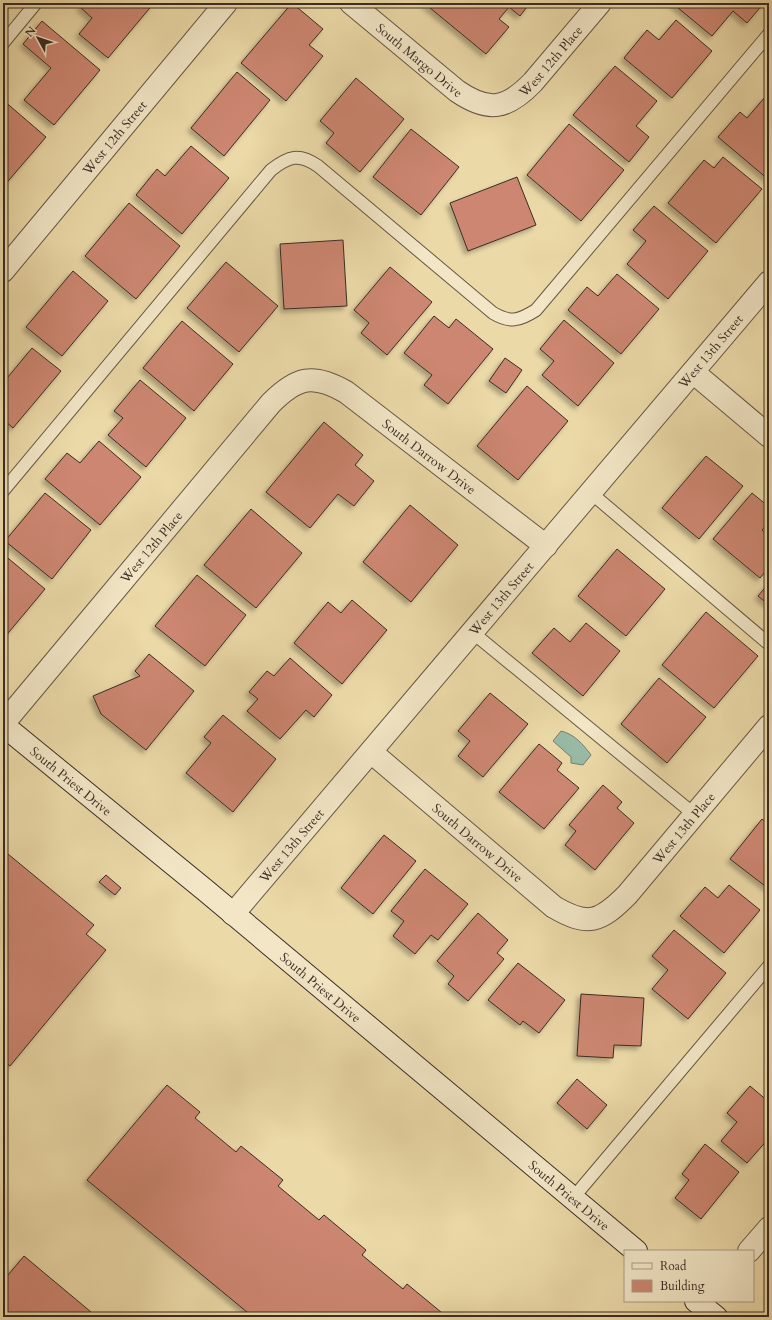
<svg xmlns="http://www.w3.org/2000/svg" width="772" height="1320" viewBox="0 0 772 1320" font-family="Cardo,serif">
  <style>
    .water { fill: #98baa6; stroke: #738172 }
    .building { fill: #cc8671; stroke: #3b2c25; filter: url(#shadow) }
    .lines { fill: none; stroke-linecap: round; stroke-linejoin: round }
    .service-casing { stroke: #675746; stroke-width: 14 }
    .minor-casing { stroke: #675746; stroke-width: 24 }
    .tertiary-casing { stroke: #675746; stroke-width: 24 }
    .secondary-casing { stroke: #3b2c25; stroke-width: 24 }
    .service { stroke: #f2e6c6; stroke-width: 12 }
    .minor { stroke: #f2e6c6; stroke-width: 22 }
    .tertiary { stroke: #f2e6c6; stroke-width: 22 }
    .secondary { stroke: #f2e6c6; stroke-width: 22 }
    .labels { text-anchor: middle; stroke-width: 3; stroke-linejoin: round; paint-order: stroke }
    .street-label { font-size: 13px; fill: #3b2c25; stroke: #f2e6c6 }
  </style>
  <defs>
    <filter id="shadow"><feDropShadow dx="-3.5" dy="3.5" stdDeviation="2" flood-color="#0004"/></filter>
  </defs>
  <rect width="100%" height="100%" fill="#ebd9a7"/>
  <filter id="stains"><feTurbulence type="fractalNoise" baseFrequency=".005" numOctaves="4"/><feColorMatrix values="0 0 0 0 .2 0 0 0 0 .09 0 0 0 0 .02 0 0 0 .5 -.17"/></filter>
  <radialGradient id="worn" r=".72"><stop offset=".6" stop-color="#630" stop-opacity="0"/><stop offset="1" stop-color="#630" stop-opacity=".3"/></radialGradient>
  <path class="water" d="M561,731C574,734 583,744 591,755L583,765L571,763V757L553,741Z"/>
  <path class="building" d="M83,3H154L108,58L79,34L92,18L80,7Z
    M292,3L323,29L309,45L323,56L286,101L241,63Z
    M424,3H530L520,16L509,7L499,19L509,27L486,54Z
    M672,3H764L747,23L733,11L712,36Z
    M676,20L712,51L672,98L624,58L647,30L659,40Z
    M42,21L100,70L54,125L24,100L51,68L23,44Z
    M615,66L657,101L636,126L649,137L629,162L573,115Z
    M237,72L270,100L224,156L191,128Z
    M356,78L404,119L360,172L326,143L334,133L320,121Z
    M765,97L769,100V180L718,137L740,112L747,118Z
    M3,100L46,137L3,187Z
    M569,124L624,170L581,221L527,175Z
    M411,129L459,167L421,215L373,177Z
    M191,146L229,178L182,234L136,195L157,169L165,176Z
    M723,157L762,189L716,243L668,203L704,160L714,168Z
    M517,177L536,225L468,251L450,203Z
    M129,203L180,246L136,299L85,256Z
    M654,206L708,251L668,299L627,264L646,241L633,230Z
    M343,240L347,306L284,309L280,244Z
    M226,262L278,306L239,352L187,308Z
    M390,267L432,302L387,355L361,333L369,323L354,310Z
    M73,271L108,301L62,356L26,327Z
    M617,274L659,309L621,354L568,310L587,287L598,296Z
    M434,316L449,328L456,319L493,349L448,404L424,385L432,375L404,353Z
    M564,320L614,363L578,406L542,375L554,361L540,349Z
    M182,321L233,364L194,411L143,368Z
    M32,348L61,371L13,428L3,419V373L8,377Z
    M505,358L522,370L506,393L489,381Z
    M140,380L186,418L146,467L108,435L123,418L114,411Z
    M527,386L568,421L518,480L477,446Z
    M324,422L363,455L355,465L374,481L354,506L338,494L310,528L266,492Z
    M99,441L141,477L100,525L45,479L67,453L80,463Z
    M706,456L743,486L699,539L662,508Z
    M45,493L91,530L52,579L5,541Z
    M752,493L769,507V522L762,530L769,536V567L760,578L713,539Z
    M410,505L458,545L411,602L363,562Z
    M251,509L302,553L256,608L204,565Z
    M617,549L665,589L626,636L578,596Z
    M3,554L45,589L4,638L3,637Z
    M197,575L246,615L205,666L155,626Z
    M769,583V605L758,596Z
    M352,600L387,630L342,684L294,643L328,602L341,613Z
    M706,612L758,656L714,708L662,665Z
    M586,623L620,651L583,696L532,653L554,628L570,642Z
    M149,654L194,691L146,750L101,714L93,696L140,676L135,671Z
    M290,658L332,695L314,717L306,710L280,739L247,711L258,699L249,692L267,671L274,676Z
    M659,678L706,717L667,763L621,724Z
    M490,693L528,724L483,777L458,756L470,741L458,731Z
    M223,715L276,759L233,812L186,773L211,743L204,737Z
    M539,744L562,763L557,770L579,788L544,829L499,792Z
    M603,785L622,802L617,808L634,823L595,870L565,845L576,831L569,825Z
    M762,819L769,825V889L730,859Z
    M384,835L416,861L373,914L341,888Z
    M8,854L94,925L86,934L106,950L10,1066L3,1060V861Z
    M425,869L468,904L438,940L431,935L415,954L393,936L404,921L391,911Z
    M106,875L121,888L115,895L99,882Z
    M729,885L760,910L724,953L680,916L705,887L718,898Z
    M478,913L508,940L497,953L504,959L468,1001L448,984L454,976L437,961Z
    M674,930L726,973L688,1019L652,989L668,970L652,956Z
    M518,963L565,1000L539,1033L523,1021L520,1025L488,1000Z
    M581,994L644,998L641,1046L614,1045L613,1058L577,1056Z
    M577,1079L607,1105L587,1129L557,1103Z
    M167,1085L200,1112L195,1118L236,1152L241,1146L283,1180L278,1186L319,1220L324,1215L366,1250L362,1255L403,1289L407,1284L447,1317H253L87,1180Z
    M750,1086L769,1102V1138L747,1163L721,1141L737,1122L727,1113Z
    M705,1144L739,1172L701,1219L675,1198L689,1180L682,1174Z
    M24,1256L97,1317H3V1281Z"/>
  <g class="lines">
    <defs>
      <path id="service" d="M3,43L36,3
        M3,491L271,170C289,156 299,153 318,166L493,313C510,323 519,321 536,310L769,34
        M591,493L769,644
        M472,632L695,815
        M573,1198L769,966"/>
      <g id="minor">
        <path id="s1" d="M351,3L457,91C489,113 507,109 533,82L600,3"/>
        <path id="s2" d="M3,271L226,3"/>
        <path d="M693,372L769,436"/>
        <path id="s3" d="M3,724L271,403C297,377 313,373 346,392L546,546"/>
        <path id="s4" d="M371,752L554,907C588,927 600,922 627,895L769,726"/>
        <path d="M749,1251L769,1228"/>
      </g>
      <g id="tertiary">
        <path id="s5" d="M233,914L769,282"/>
      </g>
      <g id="secondary">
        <path id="s6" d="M3,725L205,890L636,1251"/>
        <path d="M696,1301L716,1317"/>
      </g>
    </defs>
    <use href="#service" class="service-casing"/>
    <use href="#minor" class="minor-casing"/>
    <use href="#tertiary" class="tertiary-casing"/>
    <use href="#secondary" class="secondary-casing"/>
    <use href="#service" class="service"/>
    <use href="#minor" class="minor"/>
    <use href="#tertiary" class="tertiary"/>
    <use href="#secondary" class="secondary"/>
  </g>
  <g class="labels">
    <g class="street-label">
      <text dy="5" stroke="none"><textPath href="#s1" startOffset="89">South Margo Drive</textPath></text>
      <text dy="5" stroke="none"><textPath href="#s1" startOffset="252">West 12th Place</textPath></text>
      <text dy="5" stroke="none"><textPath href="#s2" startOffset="174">West 12th Street</textPath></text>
      <text dy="5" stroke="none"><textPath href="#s5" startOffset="738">West 13th Street</textPath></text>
      <text dy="5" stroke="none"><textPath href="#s3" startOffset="608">South Darrow Drive</textPath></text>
      <text dy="5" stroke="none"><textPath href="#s3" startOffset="231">West 12th Place</textPath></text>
      <text dy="5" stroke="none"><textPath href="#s5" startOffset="414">West 13th Street</textPath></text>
      <text dy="5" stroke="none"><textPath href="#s6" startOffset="88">South Priest Drive</textPath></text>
      <text dy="5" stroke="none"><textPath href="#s4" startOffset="411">West 13th Place</textPath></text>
      <text dy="5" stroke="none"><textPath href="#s4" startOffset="140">South Darrow Drive</textPath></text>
      <text dy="5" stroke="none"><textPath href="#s5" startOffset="90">West 13th Street</textPath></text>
      <text dy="5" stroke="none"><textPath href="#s6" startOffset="412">South Priest Drive</textPath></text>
      <text dy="5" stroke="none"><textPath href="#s6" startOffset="736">South Priest Drive</textPath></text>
    </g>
  </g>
  <rect width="772" height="1320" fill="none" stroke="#ebd9a7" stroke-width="16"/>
  <rect x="4" y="4" width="764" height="1312" fill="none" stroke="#3b2c25" stroke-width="2"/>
  <rect x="8" y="8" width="756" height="1304" fill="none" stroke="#3b2c25"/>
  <rect x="624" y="1250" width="130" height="52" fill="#f2e6c6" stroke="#a99c86"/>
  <rect x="632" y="1263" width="20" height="6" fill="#f2e6c6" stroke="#a99c86"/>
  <text x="660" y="1270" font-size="12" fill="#3b2c25">Road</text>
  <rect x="632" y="1280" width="20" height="12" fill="#cc8671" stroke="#a99c86"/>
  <text x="660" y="1290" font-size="12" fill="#3b2c25">Building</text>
  <g transform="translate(38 38) rotate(310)" stroke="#f2e6c6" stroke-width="3" paint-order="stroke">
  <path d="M0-3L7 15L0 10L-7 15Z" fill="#3b2c25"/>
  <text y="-6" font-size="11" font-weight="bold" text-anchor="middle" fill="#3b2c25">N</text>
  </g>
  <rect width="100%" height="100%" filter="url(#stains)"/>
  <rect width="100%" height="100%" fill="url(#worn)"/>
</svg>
